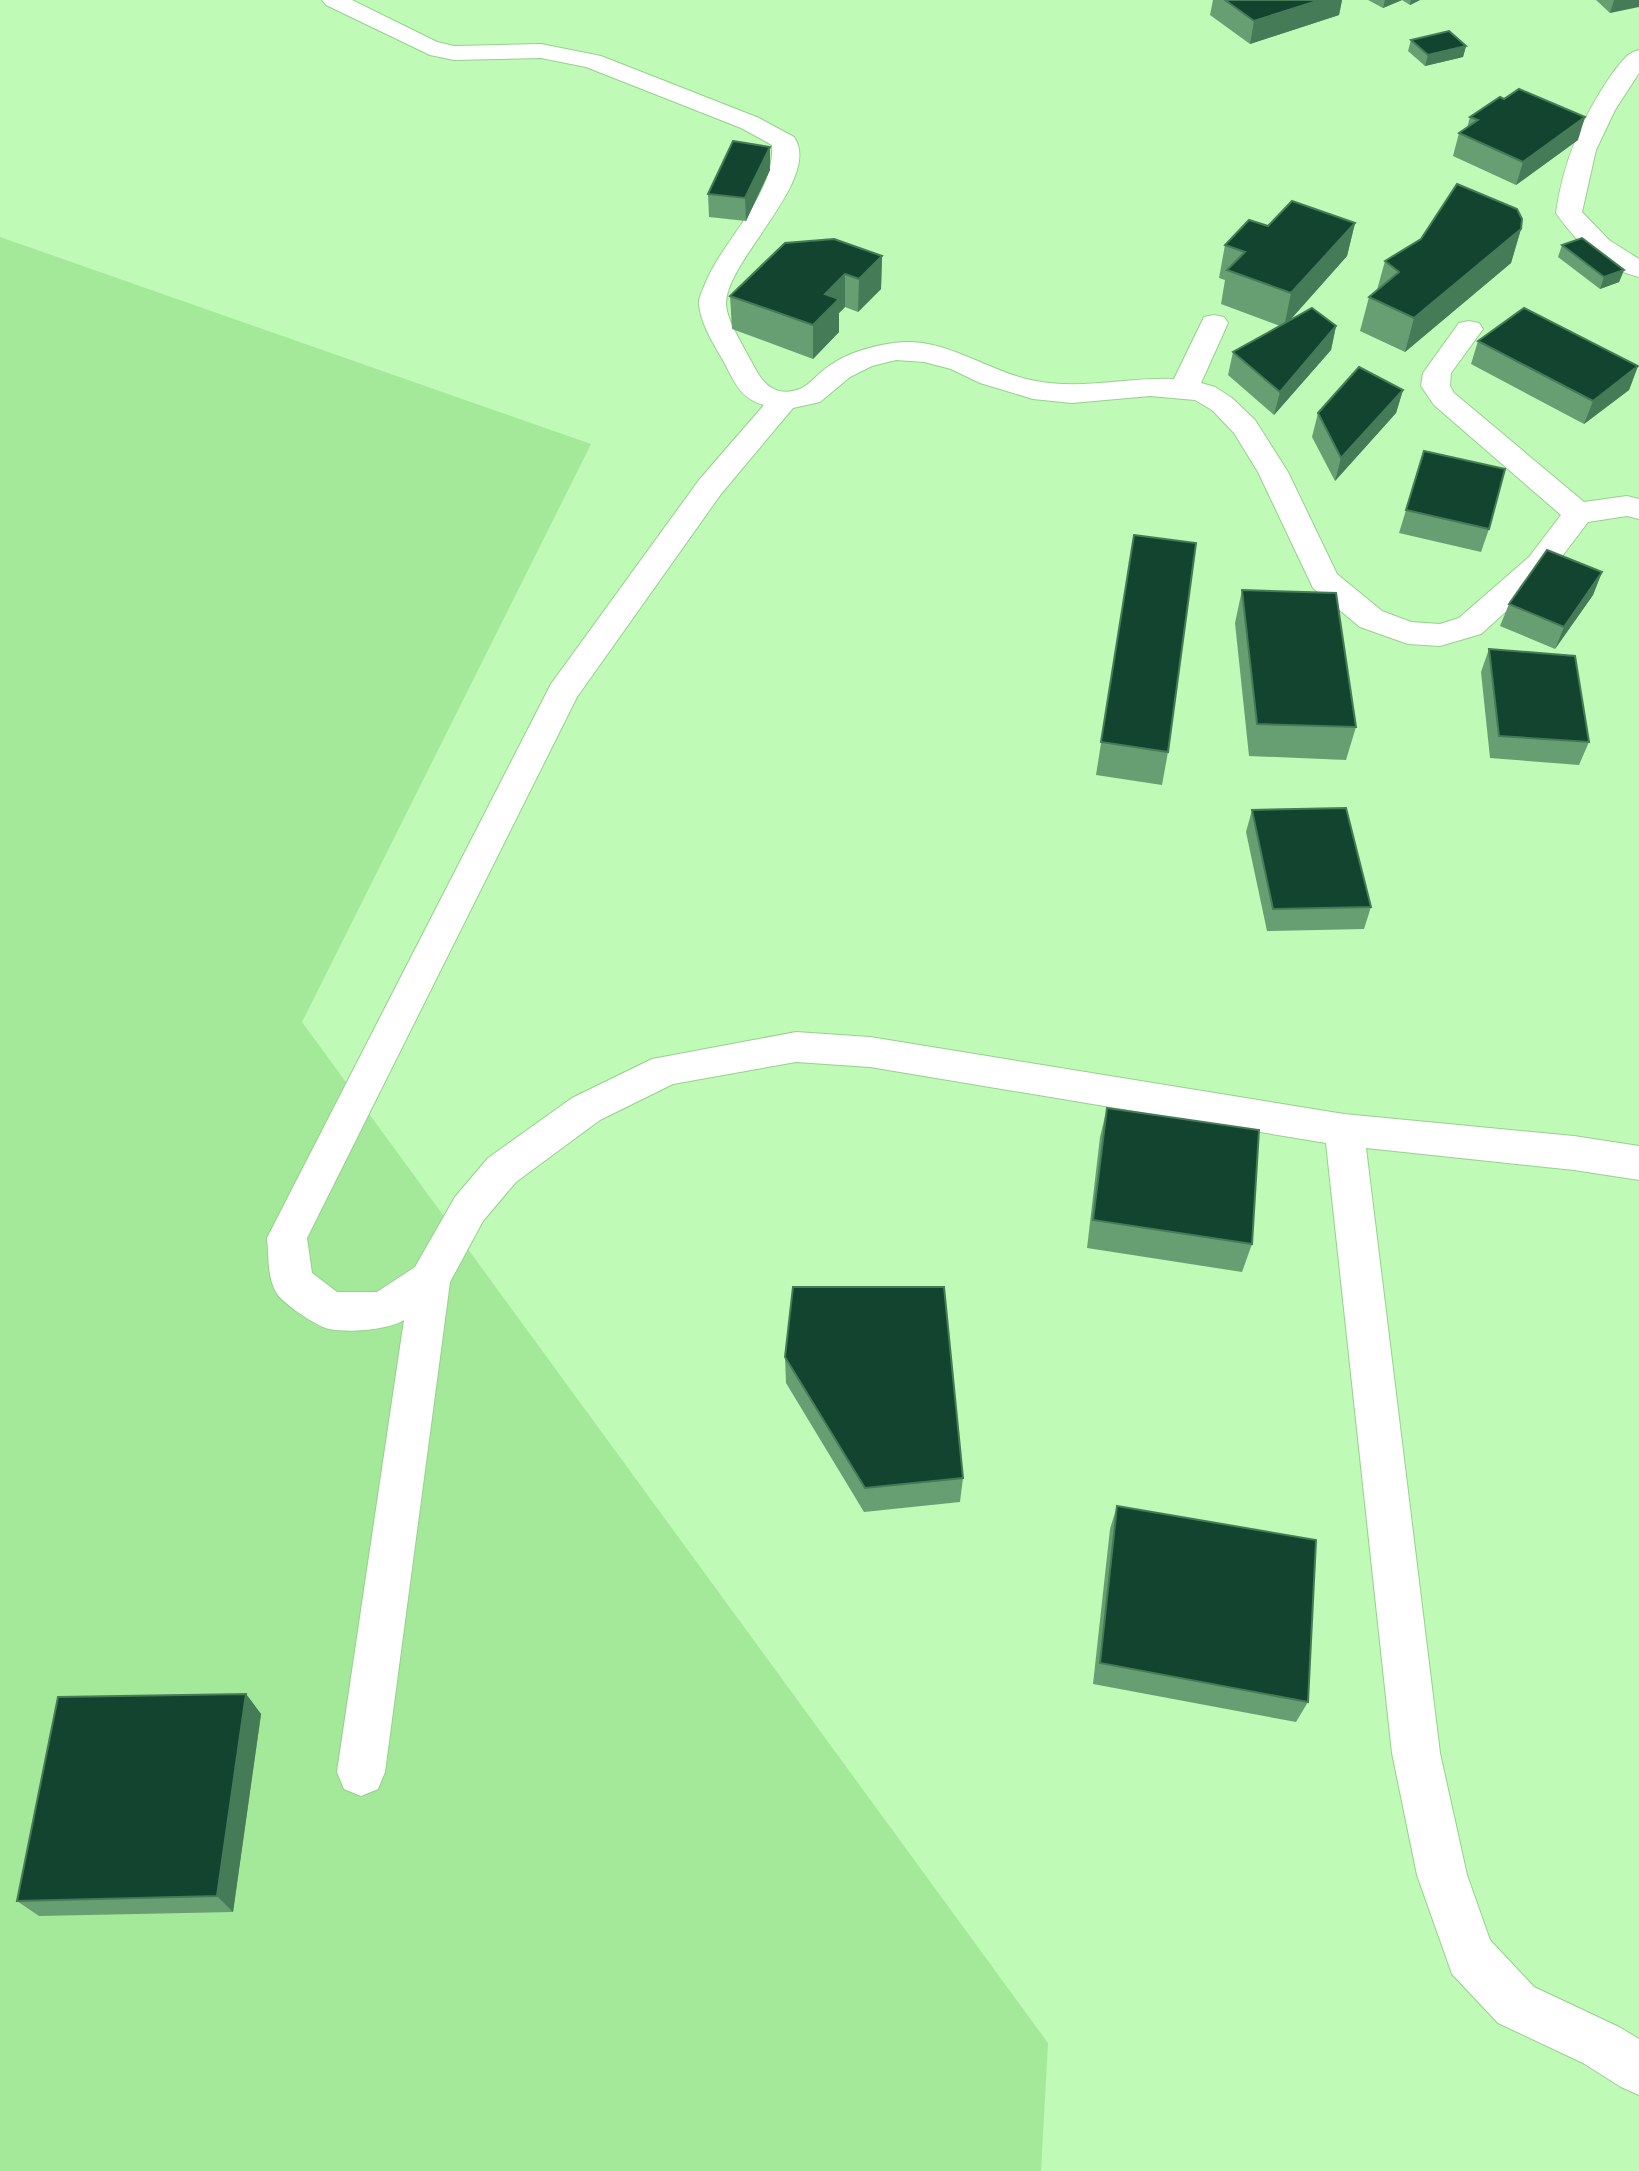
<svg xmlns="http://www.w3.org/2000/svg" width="1639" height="2171" viewBox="0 0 1639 2171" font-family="'Varela Round',sans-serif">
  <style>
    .green { fill: #a3e999 }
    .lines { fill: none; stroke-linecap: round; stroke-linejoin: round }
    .minor-casing { stroke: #97d08e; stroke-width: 2 }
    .minor { fill: #fff; fill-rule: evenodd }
    .wall { fill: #689f72 }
    .shaded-wall { fill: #467b58 }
    .building { fill: #12442f; stroke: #467b58; stroke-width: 2 }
  </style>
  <rect width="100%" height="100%" fill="#bffab6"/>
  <path class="green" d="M0,237L591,444L302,1022L1048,2043L1041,2171H0Z"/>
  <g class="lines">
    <defs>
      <path id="minor" d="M322,0H352L437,42L454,46L541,44L601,56L759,118L794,137C823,178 727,259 726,303C726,318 739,338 746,352C754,365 760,383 774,389C781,393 792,392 800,389C811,384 819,372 829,366C847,353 872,346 894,343C944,335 989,373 1036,381C1082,390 1128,377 1174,379L1204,317L1214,315L1224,317L1228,323L1201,383L1215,387L1232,398L1255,420L1288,472L1337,574L1382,611L1411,622L1440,624L1459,618L1529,557L1561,515L1434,405L1421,386L1423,373L1459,323L1469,321L1479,323L1483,329L1451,373L1450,386L1454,393L1584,502L1627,496L1639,499V519L1627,516L1588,522L1551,571L1481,634L1440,646L1408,644L1360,627L1313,588L1258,472L1234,433L1212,410L1195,400L1150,396L1072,403L1033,399L980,383L951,369L924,362L896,360L872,366L850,377L820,402L793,408L721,494L577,697L307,1238L312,1273L337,1292H377L415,1267L455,1197L488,1158L572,1098L652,1059L796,1032L870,1037L1344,1114L1574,1136L1639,1146V1180L1574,1170L1366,1148L1440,1753L1467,1875L1490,1940L1534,1987L1619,2027L1639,2039V2095L1621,2087L1583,2063L1498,2023L1452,1974L1417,1875L1392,1753L1326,1143L870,1067L796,1062L673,1084L600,1120L516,1182L483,1221L450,1282L385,1772L378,1789L361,1796L344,1789L337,1772L404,1320C388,1330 348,1333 329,1329C316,1326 282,1303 276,1292C267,1277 269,1255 267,1238L551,684L699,480L764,405C741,399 735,383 725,364C715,346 701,325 699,305C698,300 701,294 703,289C720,241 775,198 772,145L741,128L586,67L541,58L454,60L430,55L326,5Z
        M1639,50V73L1615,110L1596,150L1582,212L1609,240L1639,259V277C1604,269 1576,242 1556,213C1563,162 1582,117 1612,74C1620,64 1626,53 1639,50Z"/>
    </defs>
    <use href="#minor" class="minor-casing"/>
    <use href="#minor" class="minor"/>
  </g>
  <path class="wall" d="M1213,0H1342L1339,15L1250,44L1210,15Z
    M1368,0H1420L1410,5L1402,0L1383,8Z
    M1596,0H1639L1610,13Z
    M1411,40L1466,46L1463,57L1425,66L1408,51Z
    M1470,117L1578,140L1516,185L1453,156L1459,133L1467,128Z
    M770,147V170L746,221L709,217L708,194Z
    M1355,223L1347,256L1289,321L1336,326L1331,350L1274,415L1228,375L1233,352L1280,326L1221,304L1225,280L1219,278L1225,245L1268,226Z
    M1521,229L1511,263L1405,352L1360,331L1369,297L1377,290L1385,261Z
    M1562,245L1624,270L1619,282L1600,289L1558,257Z
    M882,256L881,289L858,312L845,307L839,313V332L813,359L732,329L730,296Z
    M1478,341L1638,366L1629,390L1584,424L1471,364Z
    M1403,390L1396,413L1335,481L1312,437L1318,413Z
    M1424,451L1489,529L1481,552L1399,533Z
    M1134,535L1168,752L1162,785L1096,775Z
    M1602,572L1593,595L1555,649L1500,626L1509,604Z
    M1242,590L1356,727L1346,760L1249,756L1235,623Z
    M1489,649L1589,742L1579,765L1490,758L1481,672Z
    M1252,810L1371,907L1364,929L1267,931L1246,832Z
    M1107,1108L1252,1244L1242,1272L1087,1248L1100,1137Z
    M785,1357L963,1478L960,1502L864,1512L786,1383Z
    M1117,1506L1308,1702L1296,1722L1093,1684L1110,1529Z
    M246,1694L261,1714L233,1912L39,1916L17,1901Z"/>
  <path class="shaded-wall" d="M1320,0H1342L1339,15L1250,44L1254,21Z
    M1385,0H1402L1383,8Z
    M1411,0H1420L1410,5Z
    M1614,0H1639V7L1610,13Z
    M1466,46L1463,57L1425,66L1428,55Z
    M1585,117L1578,140L1516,185L1523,162Z
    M770,147V170L746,221L745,198Z
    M1355,223L1347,256L1284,327L1291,293Z
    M1521,229L1511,263L1405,352L1414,318Z
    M882,256L881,289L858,312L859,279Z
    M1624,270L1619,282L1600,289L1604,277Z
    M845,274V307L839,313V332L813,359V325L825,294Z
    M1336,326L1331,350L1274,415L1280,392Z
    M1638,366L1629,390L1584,424L1593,401Z
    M1403,390L1396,413L1335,481L1341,458Z
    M1602,572L1593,595L1555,649L1564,627Z
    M246,1694L261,1714L233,1912L217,1896Z"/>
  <path class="building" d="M1225,0H1320L1254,21Z
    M1449,31L1466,46L1428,55L1411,40Z
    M1519,89L1585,117L1523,162L1459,133L1478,120L1470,117L1500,97L1504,99Z
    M733,141L770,147L745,198L708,194Z
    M1457,184L1517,209L1522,219L1521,229L1414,318L1369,297L1399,272L1385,261L1421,239Z
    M1292,201L1355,223L1291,293L1227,270L1245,252L1225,245L1249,220L1268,226Z
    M1582,238L1624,270L1604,277L1562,245Z
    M834,239L882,256L859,279L845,274L825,294L839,299L813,325L730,296L785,243Z
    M1312,308L1336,326L1280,392L1233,352Z
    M1524,308L1638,366L1593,401L1478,341Z
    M1359,367L1403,390L1341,458L1318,413Z
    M1424,451L1505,469L1489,529L1406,510Z
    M1134,535L1196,543L1168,752L1101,742Z
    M1547,550L1602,572L1564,627L1509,604Z
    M1242,590L1336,593L1356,727L1257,724Z
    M1489,649L1575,656L1589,742L1499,736Z
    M1346,808L1371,907L1273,909L1252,810Z
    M1107,1108L1259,1130L1252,1244L1093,1220Z
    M793,1287H944L963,1478L865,1488L785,1357Z
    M1117,1506L1316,1540L1308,1702L1100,1663Z
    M246,1694L217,1896L17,1901L58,1697Z"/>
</svg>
